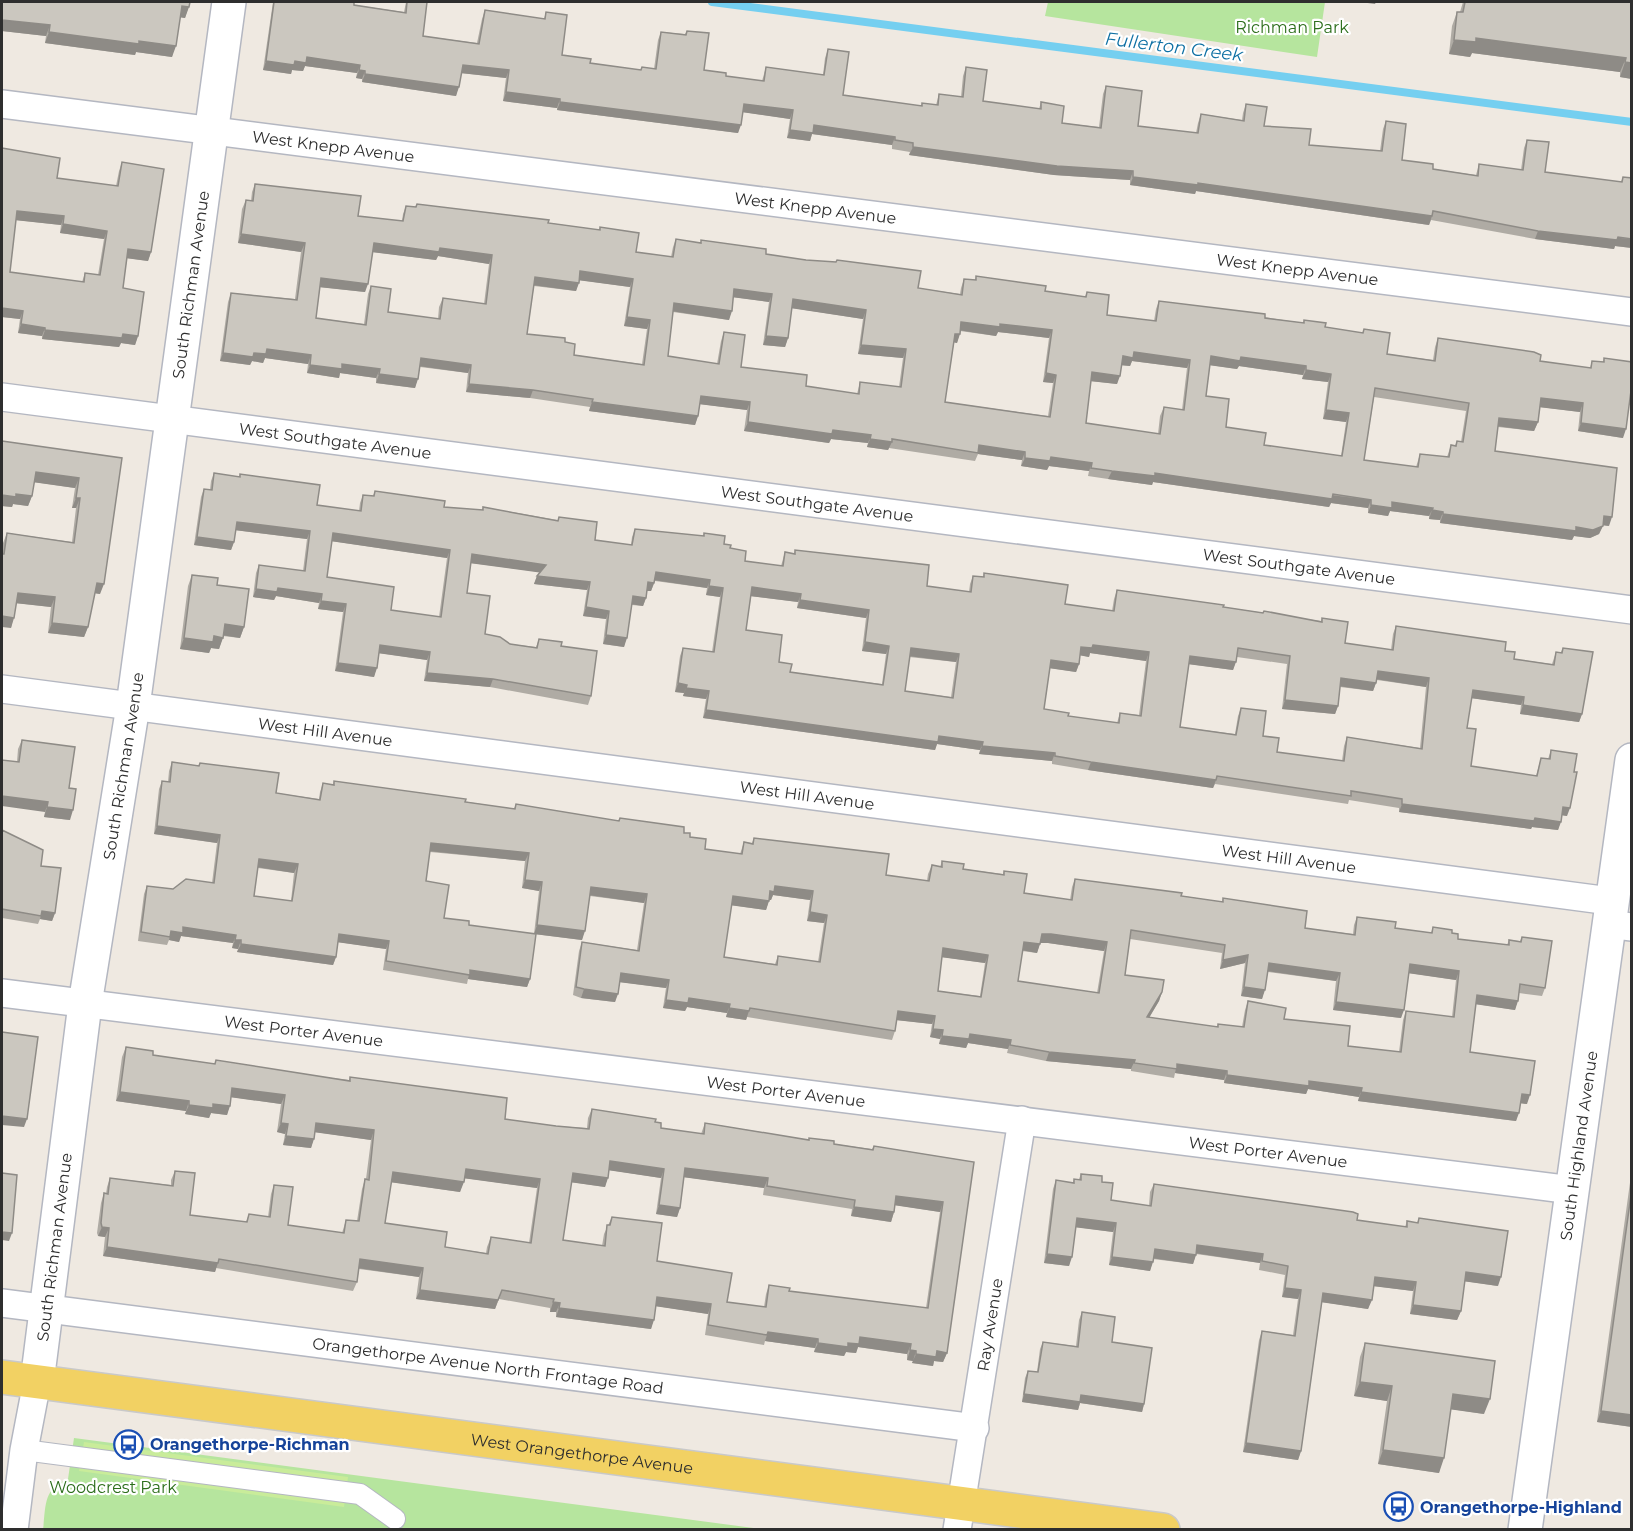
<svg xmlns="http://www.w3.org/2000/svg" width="1633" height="1531" viewBox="0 0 1633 1531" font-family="Montserrat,sans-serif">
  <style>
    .green { fill: #b6e59e }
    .pitch { fill: #c9ec9a }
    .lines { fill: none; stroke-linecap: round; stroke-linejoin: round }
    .stream { stroke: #75cff0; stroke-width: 8 }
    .pedestrian-casing { stroke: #b4b7c1; stroke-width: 22 }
    .minor-casing { stroke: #b4b7c1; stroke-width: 30 }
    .tertiary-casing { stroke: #b4b7c1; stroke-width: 36 }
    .primary-casing { stroke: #c9c9c9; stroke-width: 36 }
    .pedestrian { stroke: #fff; stroke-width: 20 }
    .minor { stroke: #fff; stroke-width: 27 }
    .tertiary { stroke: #fff; stroke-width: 33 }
    .primary { stroke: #f2d163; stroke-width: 33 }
    .wall { fill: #afaba4; fill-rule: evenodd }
    .shaded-wall { fill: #8e8b86 }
    .building { fill: #cbc7bf; stroke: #8e8b86; stroke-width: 1.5; fill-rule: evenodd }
    .labels { text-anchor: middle; stroke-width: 4.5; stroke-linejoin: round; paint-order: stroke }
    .park-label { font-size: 16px; fill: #2c6e1b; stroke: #fff }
    .street-label { font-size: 16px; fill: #2e2e2e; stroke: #fff }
    .transit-label { font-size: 16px; font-weight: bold; fill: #164399; stroke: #fff; text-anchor: start }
    .water-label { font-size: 18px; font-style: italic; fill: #0d6fa3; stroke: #fff }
  </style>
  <rect width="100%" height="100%" fill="#efe9e1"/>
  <path class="green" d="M1048,2H1325L1317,57L1045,16Z
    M74,1438L761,1529L43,1530C46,1505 43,1489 68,1479Z"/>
  <path class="pitch" d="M84,1442L348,1477L344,1507L79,1471Z"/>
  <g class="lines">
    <path class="stream" d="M712,2L1632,122"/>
    <defs>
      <path id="pedestrian" d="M24,1450L360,1494L395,1519"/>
      <g id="minor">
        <path id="s1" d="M2,104L1632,312"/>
        <path id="s2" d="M2,397L1632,610"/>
        <path id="s3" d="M2,689L1610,901"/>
        <path d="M1607,924L1632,927"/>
        <path id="s4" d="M2,993L1572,1190"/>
        <path id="s5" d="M2,1303L975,1428"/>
        <path d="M14,1530L24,1450L37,1382"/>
        <path id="s6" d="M957,1530L1022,1120"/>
      </g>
      <g id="tertiary">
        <path id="s7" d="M37,1382L85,1004L133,706L229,2"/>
        <path id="s8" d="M1525,1530L1632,760"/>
      </g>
      <g id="primary">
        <path id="s9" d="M2,1377L1163,1530"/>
      </g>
    </defs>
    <use href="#pedestrian" class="pedestrian-casing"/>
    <use href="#minor" class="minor-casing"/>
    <use href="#tertiary" class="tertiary-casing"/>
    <use href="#primary" class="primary-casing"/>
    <use href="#pedestrian" class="pedestrian"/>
    <use href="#minor" class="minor"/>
    <use href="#tertiary" class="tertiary"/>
    <use href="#primary" class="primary"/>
  </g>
  <path class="wall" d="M190,2L185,18L180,17L172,57L136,52L135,55L45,43L46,36L2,31Z
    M273,2H354V5L404,12L406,2H427L423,36L477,43L482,19L485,10L544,19L546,12L562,55L590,63L641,70L642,67L654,69L658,40L661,32L685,34L687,31L704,70L726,76L762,81L766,67L823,75L825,58L828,49L843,95L921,106L922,103L936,105L939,94L961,97L963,76L966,67L983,101L1039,109L1041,102L1062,123L1099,127L1103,94L1106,86L1138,126L1196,133L1198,123L1201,114L1242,120L1243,113L1246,104L1264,126L1309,145L1380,151L1383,129L1386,121L1402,160L1433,169L1476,175L1479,164L1521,170L1524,148L1527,140L1545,172L1621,182L1623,177L1632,178V248L1615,246L1614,249L1535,239L1431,220L1429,225L1196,191L1195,194L1130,185V180L1054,175L909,155L910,152L892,149V145L812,134L810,141L787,138L790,119L743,112L738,133L557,110V108L503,101L506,78L461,73L456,96L362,82V79L356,78L357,73L305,66L303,71L292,70L291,74L263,70Z
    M1463,2H1632V79L1620,77V72L1472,53L1470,57L1449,54L1452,26L1457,12H1460Z
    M2,148L57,178L116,186L119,171L122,162L151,252L148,261L127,258L123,288L138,336L135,345L121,343L119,347L42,339V336L18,333L20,319L2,317ZM16,220L61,225L60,233L104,239L98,275L85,273L82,282L10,272Z
    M255,184L358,216L402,221L403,214L406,206L415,207L417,204L599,230L600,227L636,252L671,257L673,247L676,239L766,254L918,288L960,294L961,288L964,279L975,280L976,276L1045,291L1085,297L1087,292L1107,315L1154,321L1156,309L1159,301L1303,323L1304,320L1325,327L1363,333L1364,329L1387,354L1433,360L1435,347L1438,338L1540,361L1590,368L1592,361L1603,362L1604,358L1623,438L1578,431L1580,412L1540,407L1538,422L1534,431L1498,427L1495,451L1609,526L1603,525L1599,534L1590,538L1574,536L1572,540L1440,523V520L1429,519V516L1390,511L1388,516L1368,513V508L1331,503L1329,507L1153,482L1152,485L1108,479L1088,476L1089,471L1049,466L1047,470L1021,466L1022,460L978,454L975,461L889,448L888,450L867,447L868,443L831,439L829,443L744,431L747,410L700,404L698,416L695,425L589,411L590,407L530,398L466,392L468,373L420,367L415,388L376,383V378L340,373L339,378L307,373L308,364L265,358L263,363L252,361L250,365L220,361L228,302L231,293L295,299L301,252L238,243L242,209L246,200L251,201L252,192ZM373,252L436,260L438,256L489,264L484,304L443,298L439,307L438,319L388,312L371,286L368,294L364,324L316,318L320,287L365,292ZM579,280L630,287L624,326L647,329L642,364L574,355L565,342L527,334L534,286L576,291ZM733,297L769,302L763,345L785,347L788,338L792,308L863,319L858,354L903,358L899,387L860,382L857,394L806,386L741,367L724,332L721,341L717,364L668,356L673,312L729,320ZM960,331L996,336L998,332L1049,338L1043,382L1053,383L1048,416L945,402L954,342L957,343ZM1132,361L1187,368L1182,410L1164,407L1160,416L1158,434L1086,423L1091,381L1117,384L1121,365L1130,366ZM1210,365L1237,369L1239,366L1303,375L1302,379L1328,382L1323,419L1346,422L1341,456L1264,445L1226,427L1206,396ZM1374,397L1466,411L1461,442L1457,441L1455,446L1451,445L1447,457L1420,454L1416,467L1364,460Z
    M2,441L122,458L100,594L95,593L88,627L84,637L48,633L51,607L16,603L11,628L2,553L3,543L7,533L72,542L76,508H72L75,488L34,482L32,496L28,506L13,504L12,507L2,506Z
    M214,473L239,477L240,474L317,505L359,511L360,503L363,495L373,496L375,491L444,507L482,510L483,507L558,520L559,517L595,540L631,545L632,537L635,529L703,536L704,533L724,544L745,561L781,566L785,552L794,554L795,550L927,586L969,592L970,584L973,576L983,577L984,573L1065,604L1112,611L1114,599L1117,590L1223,607L1321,621L1322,618L1345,643L1391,650L1393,634L1396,626L1505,651L1514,659L1552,664L1556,652H1561L1563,648L1582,714L1579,722L1520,714L1521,705L1471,698L1467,728L1471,766L1536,776L1541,758L1548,759L1551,750L1567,816L1562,815L1558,830L1532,827L1531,829L1399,812V808L1349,800L1348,804L1215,784L1213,788L1088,770L1052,764V761L979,754L980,750L937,744L935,750L703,718L706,699L683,696L684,693L675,692L680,656L683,648L712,652L720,597L706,595L707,588L655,581L651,591H647L646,598L643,606L632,605L624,647L603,644L606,619L583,616L587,590L534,584L537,576L540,572L471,563L467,593L485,634L510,644L536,647L539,639L561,646L591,696L588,705L490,687L424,681L427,660L379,653L374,677L335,671L343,612L318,609L319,603L276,596L274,600L253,597L256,573L259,565L303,571L307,539L235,530L234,542L231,550L194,545L201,497L204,489L210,490L211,481ZM331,541L447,558L439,617L391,610L327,577ZM751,596L798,602L797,608L866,618L862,651L886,654L882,684L790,672L779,662L746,630ZM1090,653L1146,661L1139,715L1120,713L1117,723L1068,716L1044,709L1050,668L1076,672L1079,664L1080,655L1089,657ZM909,657L956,662L951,697L905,691ZM1237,657L1287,664L1282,709L1335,714L1338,706L1340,687L1373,691L1377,680L1426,687L1420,748L1347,737L1344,746L1342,761L1277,752L1241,708L1238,716L1235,734L1180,727L1189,664L1233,670Z
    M192,575L244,627L240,638L223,636L219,649L211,648L209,653L180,649L188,586Z
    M22,740L69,788L70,820L44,817L45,812L17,762L18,749Z
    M172,762L199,766L200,763L276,793L319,799L320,792L323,783L333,785L334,781L514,809L516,804L618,821L620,818L684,833L705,849L740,854L744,842L752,843L754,838L886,875L927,881L928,874L932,865L940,867L942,861L963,869L1003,874L1004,871L1024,893L1070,900L1072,887L1075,879L1222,902L1223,898L1305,928L1353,934L1354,925L1357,917L1395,928L1431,933L1433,927L1452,933L1458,939L1507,945L1509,940L1520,941L1522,937L1545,988L1542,996L1519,993L1515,1010L1476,1004L1470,1052L1527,1104L1520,1103L1516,1121L1358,1101L1359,1097L1308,1089L1306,1094L1224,1083V1080L1175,1073L1174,1078L1131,1071V1069L1046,1061L1007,1053L1008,1049L968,1043L966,1048L939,1044L940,1039L930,1037L932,1024L897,1020L895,1031L892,1040L747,1017L746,1020L726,1017L727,1013L687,1007L685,1011L663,1008L666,988L620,982L615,1002L581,998L573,995L579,951L582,942L637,950L644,903L590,896L582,940L534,934L539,891L522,888L525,861L430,852L426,881L444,918L469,925L530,979L527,987L468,979L467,984L383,970L386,949L338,942L336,957L333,965L237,952L238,949L232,948L233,943L181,936L179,942L169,940L167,945L138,941L144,894L147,886L173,889L212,883L217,843L154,834L159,789L162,781L168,782L169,771ZM258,868L294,873L291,901L254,896ZM773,895L810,900L807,921L824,923L818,962L778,956L775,964L724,957L731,905L766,910L769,900H771ZM1130,939L1222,953L1220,969L1245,963L1241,996L1262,999L1268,972L1336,981L1333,1010L1401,1018L1409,973L1456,980L1452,1017L1406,1011L1403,1020L1399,1052L1348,1046L1284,1019L1248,1001L1245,1010L1242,1027L1218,1024L1217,1027L1149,1018L1159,1001L1162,992L1125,975ZM1040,943H1048L1104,951L1097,993L1018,981L1022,951L1037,953ZM942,957L985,963L980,996L938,991Z
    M2,830L41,866L55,913L52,921L40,919L38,924L2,918Z
    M126,1047L153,1055L215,1064L349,1080L350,1077L505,1119L556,1126L587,1128L588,1118L592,1109L655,1122L661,1128L701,1134L705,1123L834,1144L872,1149L874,1146L974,1162L947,1353L943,1362L934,1361L933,1366L912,1363L913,1361L907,1360V1354L858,1347L856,1353L846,1352L844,1356L814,1352L815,1348L765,1341L764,1345L705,1335L708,1314L656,1306L651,1329L556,1317V1312H550V1308L499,1299L495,1309L416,1299L419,1277L359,1269L357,1282L353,1291L216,1268L215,1272L103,1256L105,1237L98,1236L97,1233L101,1203L104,1193L106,1194L107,1187L110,1178L171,1185V1180L175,1171L190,1215L246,1222L249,1214L268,1217L271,1194L274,1185L288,1225L342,1233L346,1220L357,1221L362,1189L365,1179H366L371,1140L315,1132L311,1148L283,1145L285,1134L277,1132L281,1104L231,1097L227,1115L211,1113L209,1118L185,1114L186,1111L116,1101L122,1057ZM609,1170L661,1178L656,1214L677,1217L680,1208L684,1177L764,1188L763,1195L852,1209L851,1216L891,1222L894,1212L895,1205L940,1212L926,1308L789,1291L769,1285L766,1294L764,1307L727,1302L657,1261L612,1217L604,1234L602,1246L563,1240L571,1182L605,1187ZM464,1178L537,1188L529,1243L491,1237L487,1247L486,1253L445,1247L385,1223L391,1182L460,1192Z
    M1632,1168V1427L1597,1422Z
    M1081,1174L1102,1182L1111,1200L1149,1206L1150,1192L1154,1184L1357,1220L1405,1227L1407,1221L1417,1223L1419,1218L1498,1286L1464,1281L1461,1311L1457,1320L1410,1314L1413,1291L1374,1286L1368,1309L1322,1302L1301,1451L1298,1460L1243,1452L1259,1340L1262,1331L1293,1335L1298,1299L1282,1297L1285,1275L1259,1270L1260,1263L1196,1254L1193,1264L1153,1259L1150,1271L1109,1265L1113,1232L1076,1227L1069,1266L1044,1263L1053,1189L1056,1180L1073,1183L1074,1179H1079Z
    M1082,1312L1112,1342L1144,1404L1142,1412L1080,1403L1078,1410L1022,1402L1025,1378L1028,1371L1037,1372L1040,1349L1043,1342L1076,1346L1079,1320Z
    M1365,1343L1484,1414L1451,1409L1439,1473L1378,1464L1387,1401L1354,1396L1360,1357Z"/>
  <path class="shaded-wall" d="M1360,2H1376L1375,4Z
    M182,6L189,7L185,18L178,17Z
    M2,20L50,25L46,36L2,31Z
    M49,32L139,41L176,46L172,57L136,52L135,55L45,43Z
    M1476,38L1626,58L1620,72L1472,53L1470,57L1449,54L1454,40Z
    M307,57L360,65L357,73L305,66L303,71L292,70L291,74L263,70L266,61H295Z
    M1625,62L1632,63V79L1620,77Z
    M463,65L509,70L506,78L460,73Z
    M359,70L365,71L362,79L356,78Z
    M365,74L459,87L456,96L362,82Z
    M506,92L560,99L557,108L503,101Z
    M560,102L741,125L738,133L557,110Z
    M744,104L793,110L790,119L741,112Z
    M814,125L895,137L892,145L812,134L810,141L787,138L790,130Z
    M913,147L1133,171L1130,180L1054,175L909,155Z
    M1133,177L1198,183L1432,216L1429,225L1196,191L1195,194L1130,185Z
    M17,211L64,216L61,225L14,220Z
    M63,224L107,231L104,239L60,233Z
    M1538,231L1632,239V248L1615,246L1614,249L1535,239Z
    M241,234L305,243L301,252L238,243Z
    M374,243L440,248L492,255L489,264L438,256L436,260L371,252Z
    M128,249L151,252L148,261L125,258Z
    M580,271L633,279L630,287L577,280Z
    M535,277L579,283L576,291L532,285Z
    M321,278L368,284L365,292L318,287Z
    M734,289L772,294L769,302L731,297Z
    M793,299L866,310L863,319L790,308Z
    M674,303L732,311L729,320L671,311Z
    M2,308L23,311L20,319L2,317Z
    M627,317L650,320L647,329L624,326Z
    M961,322L1000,324L1052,330L1049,338L998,332L996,336L958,330Z
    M21,324L45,328L42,336L18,333Z
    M45,330L123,334L138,336L135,345L121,343L119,347L42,339Z
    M955,334H960L957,343L952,342Z
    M766,336L788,338L785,347L763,345Z
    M861,345L906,349L903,358L858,354Z
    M267,349L311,355L308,364L265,358L263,363L252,361L250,365L220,361L223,353H254Z
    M1134,352L1190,360L1187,368L1132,361L1130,366L1119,365L1123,356Z
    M1211,356L1241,357L1306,366L1303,375L1239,366L1237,369L1208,365Z
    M421,358L471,365L468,373L418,366Z
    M342,364L380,369L376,378L340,373L339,378L307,373L310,365Z
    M1306,370L1331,374L1328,382L1302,379Z
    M1092,372L1120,376L1117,384L1089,381Z
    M1046,373L1056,375L1053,383L1043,382Z
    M379,374L418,379L415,388L376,383Z
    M469,384L533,390L530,398L466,392Z
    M701,396L750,402L747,410L698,404Z
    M1541,398L1583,403L1580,412L1538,407Z
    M592,402L698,416L695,425L589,411Z
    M1326,410L1349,413L1346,422L1323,419Z
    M1499,418L1538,422L1534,431L1496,426Z
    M748,422L833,430L871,435L868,443L831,439L829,443L744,431Z
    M1581,423L1626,429L1623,438L1578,431Z
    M870,439L892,442L888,450L867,447Z
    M979,445L1025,452L1022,460L978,454Z
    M1051,457L1092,463L1089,471L1049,466L1047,470L1021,466L1025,458Z
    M1112,471L1155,473L1371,500L1368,508L1331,503L1329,507L1153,482L1152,485L1108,479Z
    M36,472L79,478L75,488L32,482Z
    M16,494L32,496L28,506L13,504L12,507L2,506V495Z
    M76,498H80L76,508H72Z
    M1392,502L1433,508L1429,516L1390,511L1388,516L1368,513L1371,505Z
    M1432,510L1443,512L1440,520L1429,519Z
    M1443,514L1603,526L1599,534L1590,538L1574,536L1572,540L1440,523Z
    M1604,516L1612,517L1609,526L1601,525Z
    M237,522L310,531L307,539L234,530Z
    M333,533L450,550L447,558L330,541Z
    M197,537L234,542L231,550L194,545Z
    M472,554L546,565L543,573L469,563Z
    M656,572L710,580L707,588L653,580Z
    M537,576L590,582L587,590L534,584Z
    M648,582L654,583L651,591H645Z
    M97,583L104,584L100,594L93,593Z
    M709,586L723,588L720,597L706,595Z
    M752,587L801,594L798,602L749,596Z
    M278,588L322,594L319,603L276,596L274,600L253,597L256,589Z
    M18,593L55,597L51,607L14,603Z
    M633,596L646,598L643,606L630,604Z
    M800,600L869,610L866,618L797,608Z
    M321,601L346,604L343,612L318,609Z
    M586,607L609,611L606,619L583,616Z
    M2,616L14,618L11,628L2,627Z
    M52,623L88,627L84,637L48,633Z
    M225,624L244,627L240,638L221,635Z
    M606,635L627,638L624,647L603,644Z
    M214,636L223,638L219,649L211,648L209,653L180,649L184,638Z
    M865,642L889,646L886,654L862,651Z
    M380,645L430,652L427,660L377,653Z
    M1093,645L1149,652L1146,661L1090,653L1089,657L1078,655L1081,647Z
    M911,648L959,654L956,662L908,656Z
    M1190,656L1236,662L1233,670L1187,664Z
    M1051,660L1079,664L1076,672L1048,668Z
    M338,663L377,668L374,677L335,671Z
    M1378,671L1429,678L1426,687L1375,679Z
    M427,673L493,679L490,687L424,681Z
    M1341,678L1376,683L1373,691L1338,686Z
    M678,683L687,685L684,693L675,692Z
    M686,688L709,691L706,699L683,696Z
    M1473,690L1524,697L1521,705L1470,698Z
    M1285,700L1338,706L1335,714L1282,709Z
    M1523,705L1582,714L1579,722L1520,714Z
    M706,710L939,736L983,742L980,750L937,744L935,750L703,718Z
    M982,746L1055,753L1052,761L979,754Z
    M1091,762L1216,780L1213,788L1088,770Z
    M2,796L48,802L45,812L2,806Z
    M1402,804L1535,818L1561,822L1558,830L1532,827L1531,829L1399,812Z
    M47,807L73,810L70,820L44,817Z
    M1563,807L1570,808L1567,816L1560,815Z
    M157,826L220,835L217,843L154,834Z
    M431,843L529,853L525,861L428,851Z
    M259,859L298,864L294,873L256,867Z
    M525,880L542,882L539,891L522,888Z
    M775,886L813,891L810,900L773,895L771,900H767L770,891Z
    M591,887L647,894L644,903L588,895Z
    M733,896L769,901L766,910L729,905Z
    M42,911L55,913L52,921L40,919Z
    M810,912L827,915L824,923L807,921Z
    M537,925L585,931L582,940L534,934Z
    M183,927L236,935L233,943L181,936L179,942L169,940L171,931Z
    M339,934L389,941L386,949L336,942Z
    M1042,934H1051L1107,942L1104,951L1048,943H1038Z
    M235,940H241L238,949L232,948Z
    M1024,942L1040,944L1037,953L1021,950Z
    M241,944L336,957L333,965L237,952Z
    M943,948L988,955L985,963L940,957Z
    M1248,955L1245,963L1220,969L1223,960Z
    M1269,963L1340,973L1336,981L1266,971Z
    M1410,964L1459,971L1456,980L1407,973Z
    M470,970L530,979L527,987L468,979Z
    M621,973L669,980L666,988L618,982Z
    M1244,987L1265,990L1262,999L1241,996Z
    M584,989L618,994L615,1002L581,998Z
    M1162,992L1159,1001L1144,1026L1147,1017Z
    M1477,995L1518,1001L1515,1010L1474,1004Z
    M689,998L730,1004L727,1013L687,1007L685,1011L663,1008L666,1000Z
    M1336,1002L1404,1010L1401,1018L1333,1010Z
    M729,1008L749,1011L746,1020L726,1017Z
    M898,1011L935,1016L932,1024L895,1020Z
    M933,1029L943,1030L940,1039L930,1037Z
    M970,1034L1011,1040L1008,1049L968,1043L966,1048L939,1044L942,1036Z
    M1049,1052L1135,1060L1131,1069L1046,1061Z
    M1177,1064L1227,1071L1224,1080L1175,1073Z
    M1227,1075L1309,1081L1362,1088L1359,1097L1308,1089L1306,1094L1224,1083Z
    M232,1088L285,1095L281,1104L229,1097Z
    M120,1092L189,1101L186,1111L116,1101Z
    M1361,1092L1519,1113L1516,1121L1358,1101Z
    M1522,1094L1530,1095L1527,1104L1519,1103Z
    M213,1104L230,1106L227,1115L211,1113L209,1118L185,1114L189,1105Z
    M2,1116L27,1119L24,1127L2,1125Z
    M281,1123L288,1124L285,1134L277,1132Z
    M316,1123L374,1130L371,1140L313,1132Z
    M286,1136L314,1139L311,1148L283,1145Z
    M610,1161L664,1169L661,1178L607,1170Z
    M685,1168L768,1178L764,1188L682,1177Z
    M466,1169L540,1179L537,1188L462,1178Z
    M393,1172L464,1182L460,1192L389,1182Z
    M573,1173L608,1178L605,1187L569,1182Z
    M896,1196L943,1202L940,1212L893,1205Z
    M659,1205L680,1208L677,1217L656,1214Z
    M854,1207L894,1212L891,1222L851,1216Z
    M1077,1218L1116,1223L1113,1232L1073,1227Z
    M102,1227L109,1228L105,1237L98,1236Z
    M2,1232L12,1233L9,1241L2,1240Z
    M1197,1245L1263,1254L1260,1263L1194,1253Z
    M107,1247L218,1263L215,1272L103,1256Z
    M1155,1249L1196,1255L1193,1264L1151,1258Z
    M1047,1254L1072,1257L1069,1266L1044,1263Z
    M1112,1257L1153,1262L1150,1271L1109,1265Z
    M360,1259L423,1268L419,1277L357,1268Z
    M1466,1272L1501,1277L1498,1286L1462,1281Z
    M1375,1277L1416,1282L1413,1291L1372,1286Z
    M1285,1288L1301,1290L1298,1299L1282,1297Z
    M420,1290H502L495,1309L416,1299Z
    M1323,1293L1372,1300L1368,1309L1320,1302Z
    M657,1297L711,1304L708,1314L654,1306Z
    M553,1302L560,1303L556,1312H550Z
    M1413,1305L1461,1311L1457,1320L1410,1314Z
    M559,1308L654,1320L651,1329L556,1317Z
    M768,1332L818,1339L815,1348L765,1341Z
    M860,1337L911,1344L907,1354L858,1347L856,1353L846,1352L844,1356L814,1352L818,1343H848Z
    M910,1350L916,1351L913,1361L907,1360Z
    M937,1351L947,1353L943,1362L934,1361L933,1366L912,1363L916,1354Z
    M1360,1382L1392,1386L1387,1401L1354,1396Z
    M1024,1394L1081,1395L1144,1404L1142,1412L1080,1403L1078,1410L1022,1402Z
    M1453,1394L1490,1399L1484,1414L1448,1409Z
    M1601,1411L1632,1415V1427L1597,1422Z
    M1246,1443L1301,1451L1298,1460L1243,1452Z
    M1383,1450L1444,1458L1439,1473L1378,1464Z"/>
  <path class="building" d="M2,2H190L189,7L182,6L176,46L139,41V44L49,32L50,25L2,20Z
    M274,2H354V5L406,13L407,2H427L423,36L479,44L485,10L545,19L546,12L567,15L562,55L591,59L590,63L641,70L642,67L656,69L661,32L686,35L687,31L709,33L704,70L726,73V76L764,81L766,67L824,75L828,49L849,52L843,95L922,106V103L938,105L939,94L963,97L966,67L987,70L983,101L1041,109V102L1064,106L1062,123L1101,128L1106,86L1142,91L1138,126L1198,133L1201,114L1244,121L1246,104L1267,107L1264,126L1311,129L1309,145L1382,151L1386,121L1406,124L1402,160L1433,164V169L1478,176L1479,164L1523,170L1527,140L1549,142L1545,172L1622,182L1623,177L1632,178V239L1618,237L1617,240L1538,231L1433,211L1432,216L1198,183V185L1133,177V171L1057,166L913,147V143L895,140V137L814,125L813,133L790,130L793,110L744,104L741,125L560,102V99L506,92L509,70L463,65L459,87L365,74V71L359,70L360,65L307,57L306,63L295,61L294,65L266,61Z
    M1465,2H1632V63L1625,62L1626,58L1476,38V42L1454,40L1457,12H1463Z
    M2,148L60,158L57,178L118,186L122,162L164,169L151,252L128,249L123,288L144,292L138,336L123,334L122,338L45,330V328L21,324L23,311L2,308ZM17,211L64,216L63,224L107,231L100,275L85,273L84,282L10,272Z
    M255,184L361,196L358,216L403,221L406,206L416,207L417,204L549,220L548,223L600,230V227L639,233L636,252L673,257L676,239L701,243V240L766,249V254L806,260L836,262L837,260L921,271L918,288L962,295L964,279L976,280V276L1046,286L1045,291L1086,297L1087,292L1109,295L1107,315L1156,321L1159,301L1265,314V318L1304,323V320L1326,323L1325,327L1363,333L1364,329L1390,333L1387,354L1435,361L1438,338L1534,352L1541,355L1540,361L1591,368L1592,361L1604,362V358L1632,362V383L1626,429L1581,423L1583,403L1541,398L1538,422L1499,418L1495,451L1617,468L1612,517L1604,516L1603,526L1593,530L1576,527V531L1443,514V512L1432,510L1433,508L1392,502V508L1371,505V500L1333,494L1332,499L1155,473V476L1112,471L1091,468L1092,463L1051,457L1050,461L1025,458V452L979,445L978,453L892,439V442L870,439L871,435L833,430L832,434L748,422L750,402L701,396L698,416L592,402L593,399L533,390L469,384L471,365L421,358L418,379L379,374L380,369L342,364V369L310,365L311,355L267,349L266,354L254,353L253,357L223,353L231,293L297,300L305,243L241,234L246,200L253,201ZM374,243L439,252L440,248L492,255L486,304L443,298L440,319L388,312L391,289L371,286L366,325L316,318L321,278L368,284ZM580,271L633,279L627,317L650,320L644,365L574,355L575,344L565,342V338L527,334L535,277L579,283ZM734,289L772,294L766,336L788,338L793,299L866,310L861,345L906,349L901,387L860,382L859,394L806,386L807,375L741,367L745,335L724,332L719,364L668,356L674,303L732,311ZM961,322L1000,327V324L1052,330L1046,373L1056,375L1050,417L945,402L955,334H960ZM1134,352L1190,360L1184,410L1164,407L1160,434L1086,423L1092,372L1120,376L1123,356L1133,358ZM1211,356L1240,361L1241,357L1306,366V370L1331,374L1326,410L1349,413L1342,456L1264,445L1266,433L1226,427L1229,399L1206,396ZM1375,388L1469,403L1463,442L1457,441L1456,446L1451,445L1449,457L1420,454L1418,467L1364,460Z
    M2,441L122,458L104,584L97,583L88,627L52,623L55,597L18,593L14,618L2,616V554H4L7,533L74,543L80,498H76L79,478L36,472L32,496L16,494V497L2,495Z
    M214,473L240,477V474L320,485L317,505L361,511L363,495L374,496L375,491L445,501L444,507L483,510V507L558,521L559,517L597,522L595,540L632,545L635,529L704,536V533L725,536L724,544L731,545L730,548L746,551L745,561L783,566L785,552L795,554V550L929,565L927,586L971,592L973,576L984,577V573L1068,585L1065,604L1114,611L1117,590L1224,605L1223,607L1263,613L1264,611L1322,622V618L1348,622L1345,643L1393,650L1396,626L1506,642L1505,651L1515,652L1514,659L1554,665L1556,652L1562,653L1563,648L1593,652L1582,714L1523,705L1524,697L1473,690L1467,728L1476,729L1471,766L1537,776L1541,758L1550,759L1551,750L1577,754L1574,772H1577L1570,808L1563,807L1561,822L1535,818L1534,821L1402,804V799L1351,791V796L1217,776L1216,780L1091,762L1055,756V753L982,746L983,742L939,736L938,742L706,710L709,691L686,688L687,685L678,683L683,648L714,652L723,588L709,586L710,580L656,572L654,583L648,582L646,598L633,596L627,638L606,635L609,611L586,607L590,582L537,576L546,565L472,554L467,593L490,596L485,634L500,637L510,644L537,648L539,639L562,642L561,646L597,651L591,696L493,679L427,673L430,652L380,645L377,668L338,663L346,604L321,601L322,594L278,588L277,592L256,589L259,565L305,571L310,531L237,522L234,542L197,537L204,489L212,490ZM333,533L450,550L441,617L391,610L394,587L327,577ZM752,587L801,594L800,600L869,610L865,642L889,646L883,685L790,672L792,664L779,662L782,635L746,630ZM1093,645L1149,652L1141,716L1120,713L1119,723L1068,716L1069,713L1044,709L1051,660L1079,664L1081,647L1092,648ZM911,648L959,654L953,698L905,691ZM1238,648L1290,656L1285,700L1338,706L1341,678L1376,683L1378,671L1429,678L1422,749L1347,737L1344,761L1277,752L1279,738L1263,736L1266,711L1241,708L1236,735L1180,727L1190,656L1236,662Z
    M192,575L218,578L217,585L249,589L244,627L225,624L223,638L214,636L213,642L184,638Z
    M22,740L75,747L69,788L76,789L73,810L47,807L48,802L2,796V760L19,762Z
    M172,762L199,766L200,763L279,773L276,793L320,800L323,783L334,785V781L466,799L465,802L515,809L516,804L619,821L620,818L684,827V833H690V837L706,839L705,849L742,854L744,842L753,844L754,838L889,854L886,875L929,881L932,865L942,867V861L964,864L963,869L1004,875V871L1027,874L1024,893L1072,900L1075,879L1182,893L1181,896L1223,902V898L1307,911L1305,928L1355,935L1357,917L1396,922L1395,928L1432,933L1433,927L1452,930V933L1458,934V939L1509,945V940L1521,942L1522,937L1552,941L1545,988L1520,984L1518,1001L1477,995L1470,1052L1535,1061L1530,1095L1522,1094L1519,1113L1361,1092L1362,1088L1309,1081V1086L1227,1075V1071L1177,1064V1069L1134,1063L1135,1060L1049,1052L1010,1045L1011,1040L970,1034L969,1039L942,1036L943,1030L933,1029L935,1016L898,1011L895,1031L750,1008L749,1011L729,1008L730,1004L689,998L688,1003L666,1000L669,980L621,973L618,994L584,989L576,987L582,942L639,951L647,894L591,887L585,931L537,925L542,882L525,880L529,853L431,843L426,881L449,885L444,918L469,921V925L536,934L530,979L470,970V975L386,961L389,941L339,934L336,957L241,944V940H235L236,935L183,927V933L171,931L170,937L141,932L147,886L173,889L186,879L214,883L220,835L157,826L162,781L170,782ZM259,859L298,864L292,901L254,896ZM775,886L813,891L810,912L827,915L820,962L778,956L777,965L724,957L733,896L769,901L770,891L774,892ZM1131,930L1225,945L1223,960L1248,955L1244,987L1265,990L1269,963L1340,973L1336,1002L1404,1010L1410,964L1459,971L1454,1017L1406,1011L1401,1052L1348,1046L1350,1026L1284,1019L1286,1008L1248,1001L1244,1027L1218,1024V1027L1147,1017L1162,992L1164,980L1125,975ZM1042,934H1051L1107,942L1099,993L1018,981L1024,942L1040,944ZM943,948L988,955L981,997L938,991Z
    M2,830L43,850L41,866L61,868L55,913L42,911L41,916L2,909Z
    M2,1032L38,1037L27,1119L2,1116Z
    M126,1047L153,1051V1055L215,1064L216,1060L350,1081V1077L507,1098L505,1119L556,1126L589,1129L592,1109L656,1119L655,1122L661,1123V1128L704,1134L705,1123L809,1140V1138L834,1141V1144L873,1150L874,1146L974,1162L947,1353L937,1351L936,1357L916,1354V1351L910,1350L911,1344L860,1337L859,1344L848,1343V1347L818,1343V1339L768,1332L767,1335L708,1325L711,1304L657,1297L654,1320L559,1308L560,1303L553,1302L554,1299L502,1290L498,1300L420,1290L423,1268L360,1259L357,1282L219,1259L218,1263L107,1247L109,1228L102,1227L101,1223L104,1193L108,1194L110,1178L173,1186L175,1171L195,1173L190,1215L247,1222L249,1214L270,1217L274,1185L293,1187L288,1225L344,1233L346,1220L359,1221L365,1179L369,1180L374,1130L316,1123L314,1139L286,1136L288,1124L281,1123L285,1095L232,1088L230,1106L213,1104V1108L189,1105V1101L120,1092ZM610,1161L664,1169L659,1205L680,1208L685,1168L768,1178L767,1186L855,1200L854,1207L894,1212L896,1196L943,1202L928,1308L789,1291L790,1288L769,1285L766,1307L727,1302L732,1273L657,1261L662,1223L612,1217L610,1225H607L605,1246L563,1240L573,1173L608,1178ZM466,1169L540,1179L531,1243L491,1237L488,1254L445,1247L447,1232L385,1223L393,1172L464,1182Z
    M2,1173L17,1175L12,1233L2,1232Z
    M1081,1174L1102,1176V1182L1113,1183L1111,1200L1151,1206L1154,1184L1353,1212L1358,1214L1357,1220L1407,1227V1221L1418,1223L1419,1218L1508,1231L1501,1277L1466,1272L1461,1311L1413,1305L1416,1282L1375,1277L1372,1300L1323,1293L1301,1451L1246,1443L1262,1331L1295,1336L1301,1290L1285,1288L1288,1266L1262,1261L1263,1254L1197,1245L1196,1255L1155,1249L1153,1262L1112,1257L1116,1223L1077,1218L1072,1257L1047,1254L1056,1180L1074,1183V1179L1081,1180Z
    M1632,1188V1415L1601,1411Z
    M1082,1312L1115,1317L1112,1342L1152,1348L1144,1404L1081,1395L1080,1402L1024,1394L1028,1371L1038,1372L1043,1342L1078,1347Z
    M1365,1343L1495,1361L1490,1399L1453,1394L1444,1458L1383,1450L1392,1386L1360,1382Z"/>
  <defs>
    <symbol id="bus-ring" viewBox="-11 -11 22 22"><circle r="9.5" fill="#fff" stroke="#1a4fb4" stroke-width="1.5"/><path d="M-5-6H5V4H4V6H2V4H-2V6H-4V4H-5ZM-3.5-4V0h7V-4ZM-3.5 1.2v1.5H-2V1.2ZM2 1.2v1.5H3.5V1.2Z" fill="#1a4fb4"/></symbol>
  </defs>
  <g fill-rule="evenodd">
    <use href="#bus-ring" x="112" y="1428" width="33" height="33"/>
    <use href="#bus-ring" x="1382" y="1490" width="33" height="33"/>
  </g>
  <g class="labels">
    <g class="park-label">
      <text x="1292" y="33">Richman Park</text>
      <text x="113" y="1493">Woodcrest Park</text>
    </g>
    <g class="street-label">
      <text dy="6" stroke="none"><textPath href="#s1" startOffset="334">West Knepp Avenue</textPath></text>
      <text dy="6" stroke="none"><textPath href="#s1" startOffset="820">West Knepp Avenue</textPath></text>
      <text dy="6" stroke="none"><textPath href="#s1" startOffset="1306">West Knepp Avenue</textPath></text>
      <text dy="6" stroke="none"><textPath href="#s7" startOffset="1108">South Richman Avenue</textPath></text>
      <text dy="6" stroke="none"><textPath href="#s2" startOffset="336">West Southgate Avenue</textPath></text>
      <text dy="6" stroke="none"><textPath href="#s2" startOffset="822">West Southgate Avenue</textPath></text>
      <text dy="6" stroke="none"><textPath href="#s2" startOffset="1308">West Southgate Avenue</textPath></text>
      <text dy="6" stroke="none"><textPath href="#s3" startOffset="326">West Hill Avenue</textPath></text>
      <text dy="6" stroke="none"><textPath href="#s7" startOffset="622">South Richman Avenue</textPath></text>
      <text dy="6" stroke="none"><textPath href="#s3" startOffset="812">West Hill Avenue</textPath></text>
      <text dy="6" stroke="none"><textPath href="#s3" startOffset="1298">West Hill Avenue</textPath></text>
      <text dy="6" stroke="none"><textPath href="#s4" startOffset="304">West Porter Avenue</textPath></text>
      <text dy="6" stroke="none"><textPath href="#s4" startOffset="790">West Porter Avenue</textPath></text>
      <text dy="6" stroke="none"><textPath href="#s8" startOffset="388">South Highland Avenue</textPath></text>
      <text dy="6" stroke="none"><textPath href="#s4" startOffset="1276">West Porter Avenue</textPath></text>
      <text dy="6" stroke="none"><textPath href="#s7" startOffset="136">South Richman Avenue</textPath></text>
      <text dy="6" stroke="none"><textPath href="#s6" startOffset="208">Ray Avenue</textPath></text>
      <text dy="6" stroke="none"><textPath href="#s5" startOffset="490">Orangethorpe Avenue North Frontage Road</textPath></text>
      <text dy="6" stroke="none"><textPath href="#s9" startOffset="585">West Orangethorpe Avenue</textPath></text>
    </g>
    <g class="transit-label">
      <text x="150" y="1450">Orangethorpe-Richman</text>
      <text x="1420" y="1513">Orangethorpe-Highland</text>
    </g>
    <g class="water-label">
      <text transform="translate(1174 47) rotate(7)" y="6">Fullerton Creek</text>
    </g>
  </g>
  <rect width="1633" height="1531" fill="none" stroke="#2e2e2e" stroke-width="6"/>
</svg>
